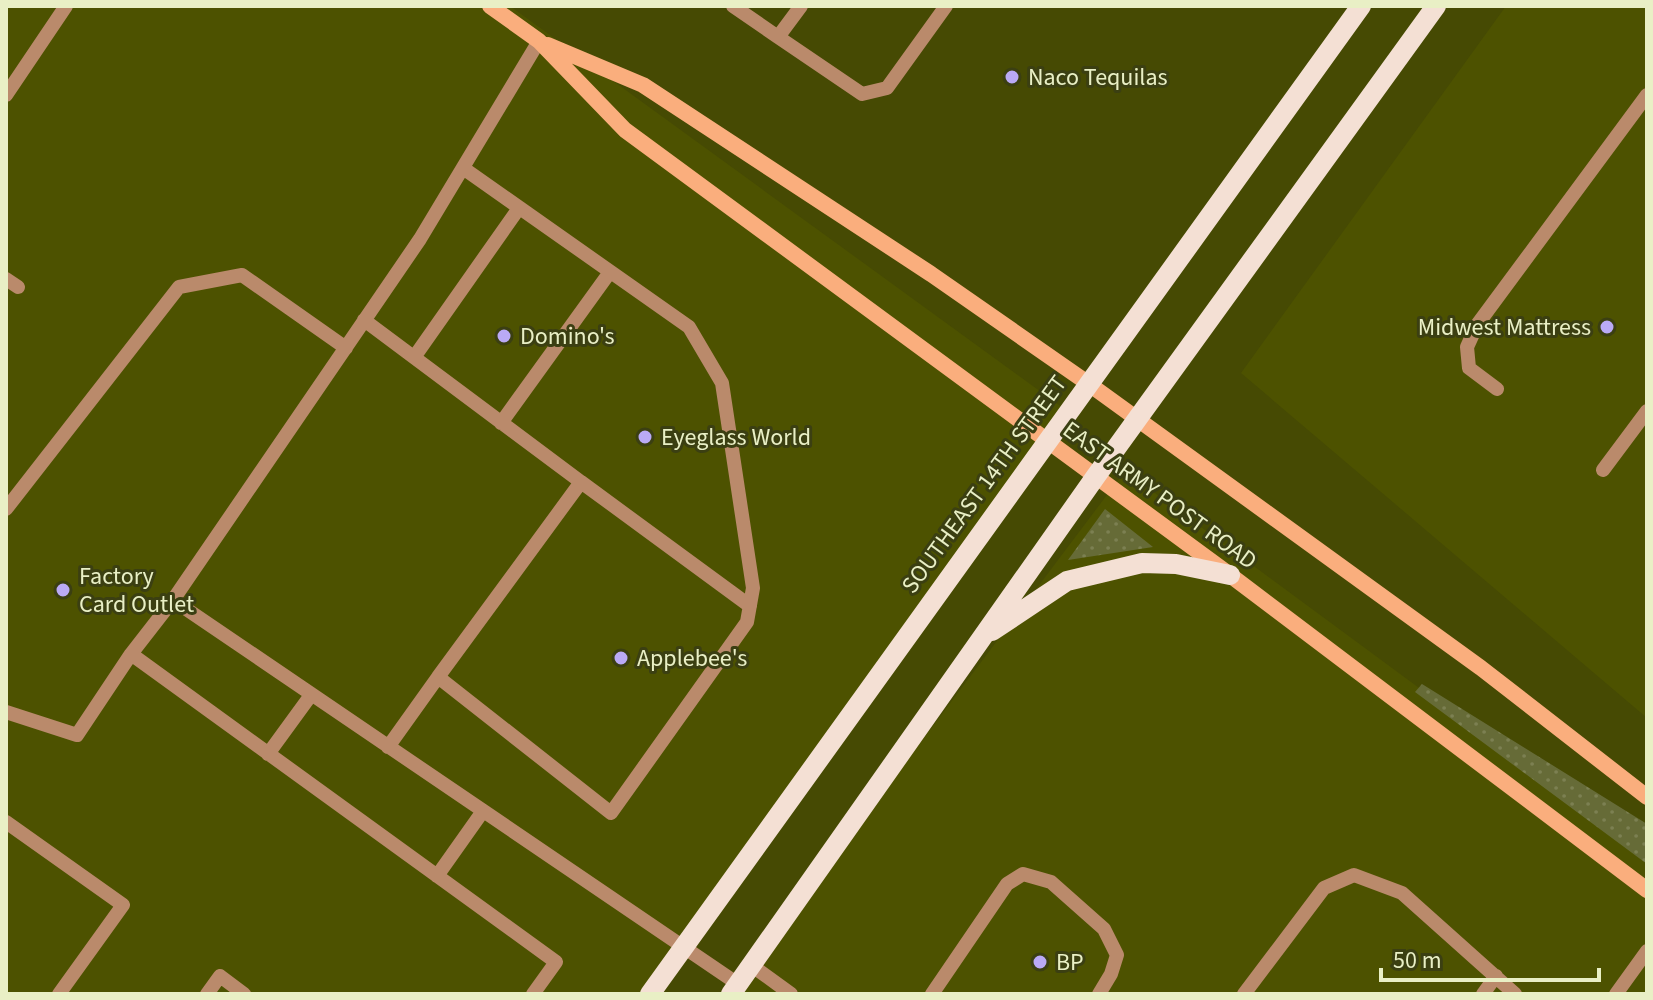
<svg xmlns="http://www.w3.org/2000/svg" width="1653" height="1000" viewBox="0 0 1653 1000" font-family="'Source Sans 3',sans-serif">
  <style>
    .built { fill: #4d5200 }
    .grass { fill: url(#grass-dots) }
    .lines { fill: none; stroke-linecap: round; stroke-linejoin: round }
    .service { stroke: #ba8a6b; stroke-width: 14 }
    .secondary { stroke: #faae7d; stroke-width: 16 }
    .primary { stroke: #f4e0d4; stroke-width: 20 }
    .poi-dot { fill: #baaaf6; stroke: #3b3f12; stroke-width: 3 }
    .labels { text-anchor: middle; stroke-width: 6; stroke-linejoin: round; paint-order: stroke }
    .poi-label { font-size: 24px; fill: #e9efc5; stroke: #3b3f12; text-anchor: start }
    .street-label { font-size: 24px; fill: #e9efc5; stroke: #3b3f12 }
  </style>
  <defs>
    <pattern id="grass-dots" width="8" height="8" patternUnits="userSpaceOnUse" patternTransform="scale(2)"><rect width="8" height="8" fill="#666b37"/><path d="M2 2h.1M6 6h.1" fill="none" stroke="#7c8052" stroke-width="1.8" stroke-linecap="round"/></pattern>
  </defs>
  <rect width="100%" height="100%" fill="#464a03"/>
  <path class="built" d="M6,6H510L1070,413L652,994H6Z
    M1506,6H1647V718L1241,373Z
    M1125,471L1647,856V994H731Z"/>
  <path class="grass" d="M1105,509L1153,547L1068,560Z
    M1422,684L1647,824V864L1415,692Z"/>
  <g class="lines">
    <path class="service" d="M733,6L778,37L801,6
      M778,37L862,94L887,88L946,6
      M539,41L420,239L173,600L738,984
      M6,95L66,6
      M6,279L18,287
      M364,320L581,482L438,677
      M415,356L519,208
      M1497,389L1469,368L1467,347L1477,325L1647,95
      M501,423L610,272
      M1603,470L1647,411
      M581,482L750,606
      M6,509L179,287L242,275L346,348
      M173,600L131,654L556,962L533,994
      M6,712L77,735L131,654
      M388,747L438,677L611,813L747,622L753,588L722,383L689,327L463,168
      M268,754L311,695
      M6,822L123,905L59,994
      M437,876L483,811
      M751,965L791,994
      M207,994L220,976L244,994
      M932,994L1007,884L1023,874L1051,882L1104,929L1117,955L1111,974L1099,994
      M1244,994L1324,888L1354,875L1402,893L1515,994
      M1483,994L1496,976
      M1616,994L1647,951"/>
    <path class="secondary" d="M490,6L539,41L625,130L1230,575L1647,890
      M548,45L643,85L931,274L1089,384L1481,668L1647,797"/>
    <path class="primary" d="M992,631L1067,581L1142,563L1176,564L1230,575
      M650,994L1361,6
      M731,994L1096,476L1436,6"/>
  </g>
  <g class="poi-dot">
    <circle cx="1012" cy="77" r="8"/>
    <circle cx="1607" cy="327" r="8"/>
    <circle cx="504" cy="336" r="8"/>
    <circle cx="645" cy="437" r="8"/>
    <circle cx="63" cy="590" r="8"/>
    <circle cx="621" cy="658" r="8"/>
    <circle cx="1040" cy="962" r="8"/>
  </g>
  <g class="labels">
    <g class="poi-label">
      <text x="1028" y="85">Naco Tequilas</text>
      <text x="1591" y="335" text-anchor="end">Midwest Mattress</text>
      <text x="520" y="344">Domino's</text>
      <text x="661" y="445">Eyeglass World</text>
      <text x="79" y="584">Factory<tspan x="79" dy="28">Card Outlet</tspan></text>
      <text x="637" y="666">Applebee's</text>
      <text x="1056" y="970">BP</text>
    </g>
    <g class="street-label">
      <text transform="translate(984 484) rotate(-54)" y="8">SOUTHEAST 14TH STREET</text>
      <text transform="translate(1160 495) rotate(36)" y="8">EAST ARMY POST ROAD</text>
    </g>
  </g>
  <rect width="1653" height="1000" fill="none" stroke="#e9efc5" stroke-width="16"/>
  <path d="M1381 968v12h218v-12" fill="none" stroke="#e9efc5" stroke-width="4"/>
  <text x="1393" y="968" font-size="24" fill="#e9efc5" stroke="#3b3f12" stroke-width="6" paint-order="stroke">50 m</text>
</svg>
